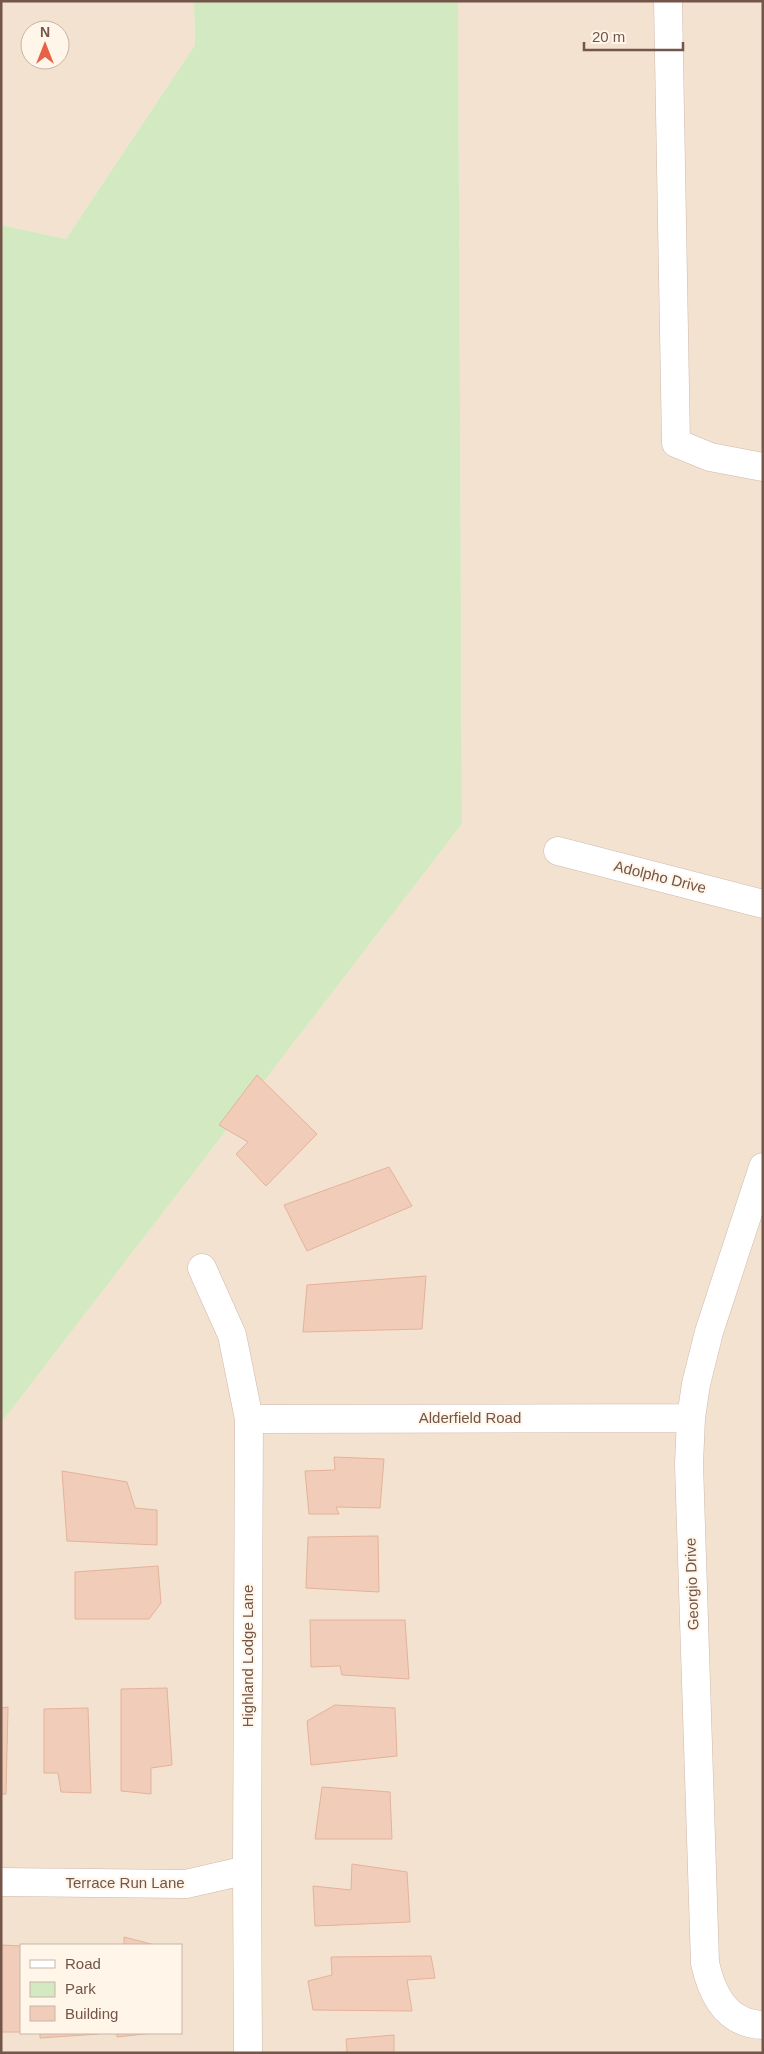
<svg xmlns="http://www.w3.org/2000/svg" width="764" height="2054" viewBox="0 0 764 2054" font-family="Arial,sans-serif">
  <style>
    .residential { fill: #f3e2d0; fill-rule: evenodd }
    .green { fill: #d3e9c1 }
    .building { fill: #f1cdb9; stroke: #e4b29a }
    .lines { fill: none; stroke-linecap: round; stroke-linejoin: round }
    .minor-casing { stroke: #cfb9ac; stroke-width: 29 }
    .minor { stroke: #fff; stroke-width: 28 }
    .labels { text-anchor: middle; stroke-width: 4; stroke-linejoin: round; paint-order: stroke }
    .street-label { font-size: 15px; fill: #735549; stroke: #fff5e8 }
  </style>
  <rect width="100%" height="100%" fill="#fcf0e2"/>
  <path class="residential" d="M1,1H194L195,45L66,239L1,225ZM30,30H60V60H30Z
    M458,1H763V2053H1V1423L462,824ZM21,1945H181V2033H21Z"/>
  <path class="green" d="M194,1H458L462,824L1,1423V225L66,239L195,45Z"/>
  <path class="building" d="M257,1075L317,1134L266,1186L236,1154L248,1142L219,1125Z
    M389,1167L412,1206L307,1251L284,1205Z
    M426,1276L422,1329L303,1332L307,1285Z
    M334,1457L384,1459L380,1508L336,1507L339,1514H309L305,1471L335,1470Z
    M62,1471L127,1482L135,1508L157,1510V1545L67,1541Z
    M378,1536L379,1592L306,1588L308,1537Z
    M158,1566L161,1603L149,1619H75V1572Z
    M310,1620H405L409,1679L342,1675L340,1666L311,1667Z
    M167,1688L172,1765L151,1768V1794L121,1791V1689Z
    M335,1705L395,1708L397,1756L311,1765L307,1721Z
    M8,1707L6,1794H1V1708Z
    M88,1708L91,1793L61,1792L58,1773H44V1709Z
    M322,1787L390,1792L392,1839H315Z
    M352,1864L407,1872L410,1922L315,1926L313,1886L351,1890Z
    M124,1937L155,1945H124Z
    M1,1945L21,1946V2032H1Z
    M431,1956L435,1978L407,1980L412,2011L313,2010L308,1981L332,1975L331,1957Z
    M40,2033H99V2034L40,2038Z
    M117,2033H153L117,2037Z
    M394,2035V2053H338L347,2052L346,2039Z"/>
  <g class="lines">
    <defs>
      <path id="minor" d="M668,1L676,443L710,457L763,467
        M558,851L763,904
        M763,1167L709,1332L696,1384L691,1418L689,1464L705,1963C712,1995 727,2024 763,2025
        M202,1268L232,1335L249,1419L247,1870L248,2053
        M249,1419L691,1418
        M1,1882L186,1884L247,1870"/>
    </defs>
    <use href="#minor" class="minor-casing"/>
    <use href="#minor" class="minor"/>
  </g>
  <g class="labels">
    <g class="street-label">
      <text transform="translate(660 877) rotate(14)" y="5">Adolpho Drive</text>
      <text x="470" y="1423">Alderfield Road</text>
      <text transform="translate(692 1584) rotate(-92)" y="5">Georgio Drive</text>
      <text transform="translate(248 1656) rotate(-90)" y="5">Highland Lodge Lane</text>
      <text x="125" y="1888">Terrace Run Lane</text>
    </g>
  </g>
  <rect width="764" height="2054" fill="none" stroke="#735549" stroke-width="5"/>
  <rect x="20" y="1944" width="162" height="90" fill="#fff5e8" stroke="#c7b5a8"/>
  <rect x="30" y="1960" width="25" height="8" fill="#ffffff" stroke="#c7b5a8"/>
  <text x="65" y="1969" font-size="15" fill="#735549">Road</text>
  <rect x="30" y="1982" width="25" height="15" fill="#d3e9c1" stroke="#c7b5a8"/>
  <text x="65" y="1994" font-size="15" fill="#735549">Park</text>
  <rect x="30" y="2006" width="25" height="15" fill="#f1cdb9" stroke="#c7b5a8"/>
  <text x="65" y="2019" font-size="15" fill="#735549">Building</text>
  <g transform="translate(45 45)"><circle r="24" fill="#fff5e8" stroke="#c7b5a8"/>
  <path d="M0-4L9 19L0 12L-9 19Z" fill="#e66247"/>
  <text y="-8" font-size="14" font-weight="bold" text-anchor="middle" fill="#735549">N</text>
  </g>
  <path d="M584 42v8h99v-8" fill="none" stroke="#735549" stroke-width="2.5"/>
  <text x="592" y="42" font-size="15" fill="#735549" stroke="#fff5e8" stroke-width="4" paint-order="stroke">20 m</text>
</svg>
